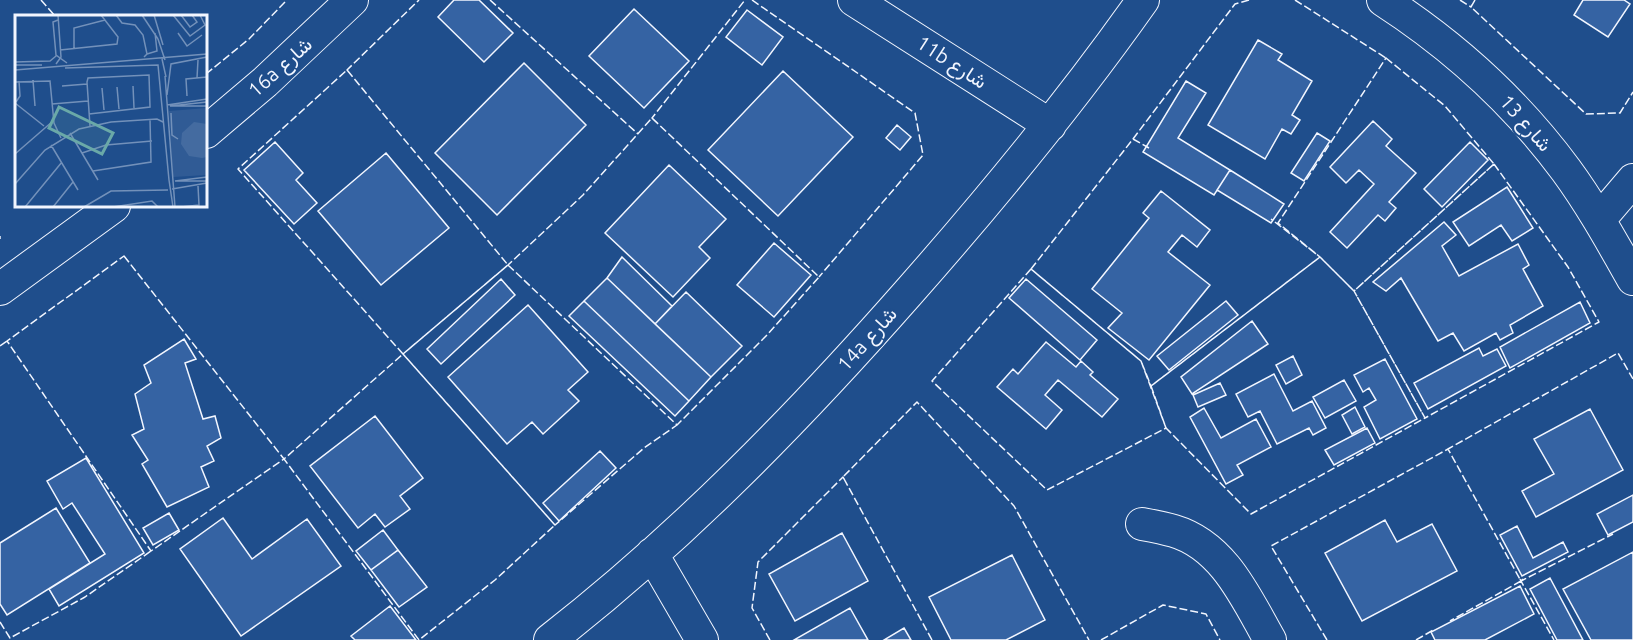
<svg xmlns="http://www.w3.org/2000/svg" width="1633" height="640" viewBox="0 0 1633 640" font-family="Ubuntu,Vazirmatn,sans-serif">
  <style>
    .building { fill: #3563a3; stroke: #f2f6ff; stroke-width: 1.5 }
    .lines { fill: none; stroke-linecap: round; stroke-linejoin: round }
    .street-casing { stroke: #f2f6ff; stroke-width: 34 }
    .street { stroke: #1f4e8c; stroke-width: 32 }
    .fence { stroke: #f2f6ff; stroke-width: 1.5; stroke-dasharray: 8 3; stroke-linecap: butt }
    .labels { text-anchor: middle; stroke-width: 4.5; stroke-linejoin: round; paint-order: stroke }
    .street-label { font-size: 20px; fill: #f2f6ff; stroke: #1f4e8c }
    .inset-road { fill: none; stroke: #7391ba; stroke-width: 1.5 }
    .view { fill: #6aa9a8; fill-opacity: 0.15; stroke: #6aa9a8; stroke-width: 3 }
    .inset-edge { fill: none; stroke: #f2f6ff; stroke-width: 3 }
  </style>
  <rect width="100%" height="100%" fill="#1f4e8c"/>
  <path class="building" d="M454,0H479L513,33L484,62L438,17Z
    M1583,0H1624L1630,4L1608,37L1574,15Z
    M634,9L689,61L644,108L589,56Z
    M747,10L783,37L762,65L726,37Z
    M1258,40L1282,54L1278,60L1312,81L1292,115L1300,120L1291,134L1282,129L1265,159L1208,125Z
    M524,63L586,125L497,215L435,153Z
    M783,71L853,137L778,216L708,150Z
    M1186,81L1206,93L1178,138L1230,170L1214,195L1143,152Z
    M1373,121L1392,139L1386,146L1416,173L1389,202L1396,208L1385,221L1378,215L1347,248L1330,232L1374,184L1359,170L1346,183L1330,167Z
    M897,125L911,137L900,150L886,138Z
    M1317,133L1330,141L1304,181L1291,173Z
    M275,142L303,173L296,180L317,203L294,224L244,170Z
    M1470,142L1488,160L1442,207L1424,189Z
    M386,153L449,228L381,285L318,211Z
    M669,165L726,219L699,247L710,258L673,297L605,233Z
    M1230,170L1284,204L1271,223L1217,190Z
    M1507,187L1533,228L1512,241L1501,225L1469,246L1453,222Z
    M1161,191L1210,230L1197,247L1182,235L1168,252L1210,285L1149,360L1108,328L1122,313L1092,289L1149,218L1143,213Z
    M1444,222L1456,235L1442,246L1459,276L1518,244L1529,265L1523,269L1543,306L1510,325L1513,333L1500,340L1496,333L1464,351L1453,333L1438,341L1401,278L1386,291L1373,282Z
    M774,243L811,275L774,317L737,285Z
    M622,257L672,306L655,324L607,278Z
    M607,278L711,377L689,401L584,301Z
    M501,279L515,295L441,364L427,349Z
    M1026,279L1097,340L1080,360L1009,298Z
    M686,292L742,346L711,377L655,324Z
    M584,301L689,401L675,416L569,316Z
    M1226,301L1238,315L1169,370L1157,356Z
    M1580,302L1590,323L1510,368L1500,347Z
    M528,305L588,372L568,390L579,401L543,434L532,422L507,444L448,377Z
    M1252,321L1268,344L1192,394L1181,377Z
    M184,339L196,359L185,363L203,419L215,416L221,438L207,446L214,461L201,467L209,487L167,507L142,464L148,460L132,435L144,429L135,394L151,383L144,365Z
    M1046,342L1076,367L1081,361L1093,372L1090,375L1118,399L1102,417L1058,380L1045,395L1062,410L1046,429L997,387L1013,369L1018,374Z
    M1479,348L1483,356L1497,349L1506,366L1428,409L1414,383Z
    M1293,356L1302,375L1286,384L1276,365Z
    M1385,359L1417,419L1380,439L1364,407L1376,400L1369,388L1363,392L1354,375Z
    M1274,374L1293,411L1312,401L1326,428L1313,435L1309,428L1277,444L1260,411L1248,417L1236,394Z
    M1344,380L1356,401L1325,418L1313,397Z
    M1220,383L1226,395L1198,407L1193,395Z
    M1355,407L1365,427L1352,434L1342,415Z
    M1204,408L1221,438L1256,419L1271,447L1237,465L1243,475L1226,484L1190,417Z
    M1590,409L1623,470L1536,517L1522,491L1554,474L1534,439Z
    M375,416L423,478L400,496L410,509L385,527L375,514L358,528L310,466Z
    M1367,428L1375,443L1334,465L1325,450Z
    M600,451L616,468L559,521L543,503Z
    M86,458L144,553L59,606L49,589L105,554L72,503L63,509L47,481Z
    M1633,495V522L1608,535L1597,514Z
    M56,508L90,563L7,615L0,604V543Z
    M169,513L179,530L153,545L143,528Z
    M223,518L252,559L307,519L341,566L241,636L180,549Z
    M1385,520L1397,542L1432,524L1457,571L1362,621L1325,553Z
    M1517,526L1533,558L1563,542L1568,552L1522,576L1500,535Z
    M383,530L398,550L371,570L356,551Z
    M842,533L868,581L795,621L769,574Z
    M398,550L427,587L399,607L371,570Z
    M1633,552V640H1591L1563,589Z
    M1012,555L1045,620L1006,640H951L929,597Z
    M1550,578L1583,640H1557L1530,589Z
    M1520,586L1534,614L1485,640H1435L1431,632Z
    M390,606L416,640H355L351,636Z
    M850,608L868,640H794Z
    M904,628L911,640H884Z"/>
  <g class="lines">
    <defs>
      <path id="street" d="M854,0L1050,125
        M1383,0C1454,46 1515,101 1566,170C1591,204 1612,242 1633,279
        M206,132L265,82L352,0
        M1599,220L1633,180
        M0,289L114,206
        M1142,524C1153,526 1164,528 1174,531C1224,546 1246,598 1270,640
        M652,554L702,640
        M550,640C681,538 798,418 908,293C991,199 1071,102 1143,0"/>
    </defs>
    <use href="#street" class="street-casing"/>
    <use href="#street" class="street"/>
    <path class="fence" d="M41,0L55,16
      M490,0L638,134
      M752,0L915,113L923,155L819,277
      M1249,0L1235,4L1133,139L1031,269L1141,361L1151,386L1320,257L1271,219
      M1295,0L1386,58L1385,59
      M1460,0L1471,7L1472,5
      M1475,0L1471,7L1586,114L1620,113L1633,92
      M1386,58L1445,106L1494,164L1354,291L1320,257L1278,223Z
      M348,71L347,70L419,0
      M206,74L249,39L287,0
      M654,120L652,118L745,0
      M1133,139L1149,148
      M1494,164L1568,267L1599,322L1425,418L1354,291Z
      M0,236V239
      M124,256L284,459L151,551L7,341Z
      M1320,257L1354,291L1425,418L1251,514L1166,428L1151,386Z
      M508,265L677,425L767,335L819,277L652,118L583,195L508,265L403,354L238,169L347,70L508,265
      M508,265L677,425L644,448L555,525L403,354Z
      M1031,269L1141,361L1166,428L1047,490L932,381Z
      M0,346L7,341L9,343
      M403,354L555,525L495,580L419,640L284,459Z
      M1449,451L1448,449L1618,353L1633,379
      M1520,579L1521,581L1613,534
      M1523,579L1521,581L1554,640
      M0,622L10,638L85,597L151,551
      M770,640L752,608L758,562L843,477L844,479
      M932,640L843,477L917,402L1014,506L1089,640
      M1101,640L1163,605L1206,614L1220,640
      M1327,640L1271,546L1448,449L1521,581L1450,621
      M1416,640L1435,629"/>
  </g>
  <g class="labels">
    <g class="street-label">
      <text transform="translate(952 62) rotate(33)" y="7">11b شارع</text>
      <text transform="translate(280 67) rotate(-42)" y="7">16a شارع</text>
      <text transform="translate(1526 123) rotate(49)" y="7">شارع 13</text>
      <text transform="translate(867 339) rotate(-48)" y="7">14a شارع</text>
    </g>
  </g>
  <g transform="translate(15 15)">
    <rect width="192" height="192" fill="#1f4e8c"/>
    <path d="M192,93V160L158,162L154,96Z" fill="#305b95"/>
    <path d="M179,107L192,109V142L187,143L174,141L166,129L167,118Z" fill="#446ba0"/>
    <path class="inset-road" d="M101,0L107,8L120,10L128,20L132,39L129,42M127,0L143,24M139,0L148,30M158,0L175,21L190,10L185,0M166,0L175,12L182,7L177,0M43,5L38,7L41,40L52,48M163,18L172,31L187,20M143,24L150,45M59,33V13L90,5M45,35L102,29L103,22L86,0M132,39L142,36L140,18M147,44L151,62M0,47L35,46L41,41M41,49L46,42L43,0M0,50H27M50,53L143,50L154,165M0,55L192,39M150,61L160,192M182,63L183,45M18,65L20,91M0,67L35,66L39,108L46,123M47,71L72,69M118,71L119,93M102,72L104,94M87,73L89,95M152,80L156,49L192,42M172,81L171,64L192,62M1,87L5,81L4,66M192,87L155,91H192M0,88L29,111M37,89L73,86M152,90L192,84M156,98L157,120L163,124M74,99L135,92L134,60L73,63L72,67L75,111M55,118L83,165M36,130L63,175M67,138L91,130L137,126M0,139L38,106M78,156L136,147L135,104M192,162L160,166H192M154,165L158,192M0,169L30,135L64,114L96,107L142,104L148,107M157,174L192,168M10,192L47,147M38,192L58,167M69,192L96,176L153,175M98,192L137,186L143,192M166,192L184,190L183,171"/>
    <path class="view" d="M44,92L98,118L87,139L34,113Z"/>
    <rect width="192" height="192" class="inset-edge"/>
  </g>
</svg>
